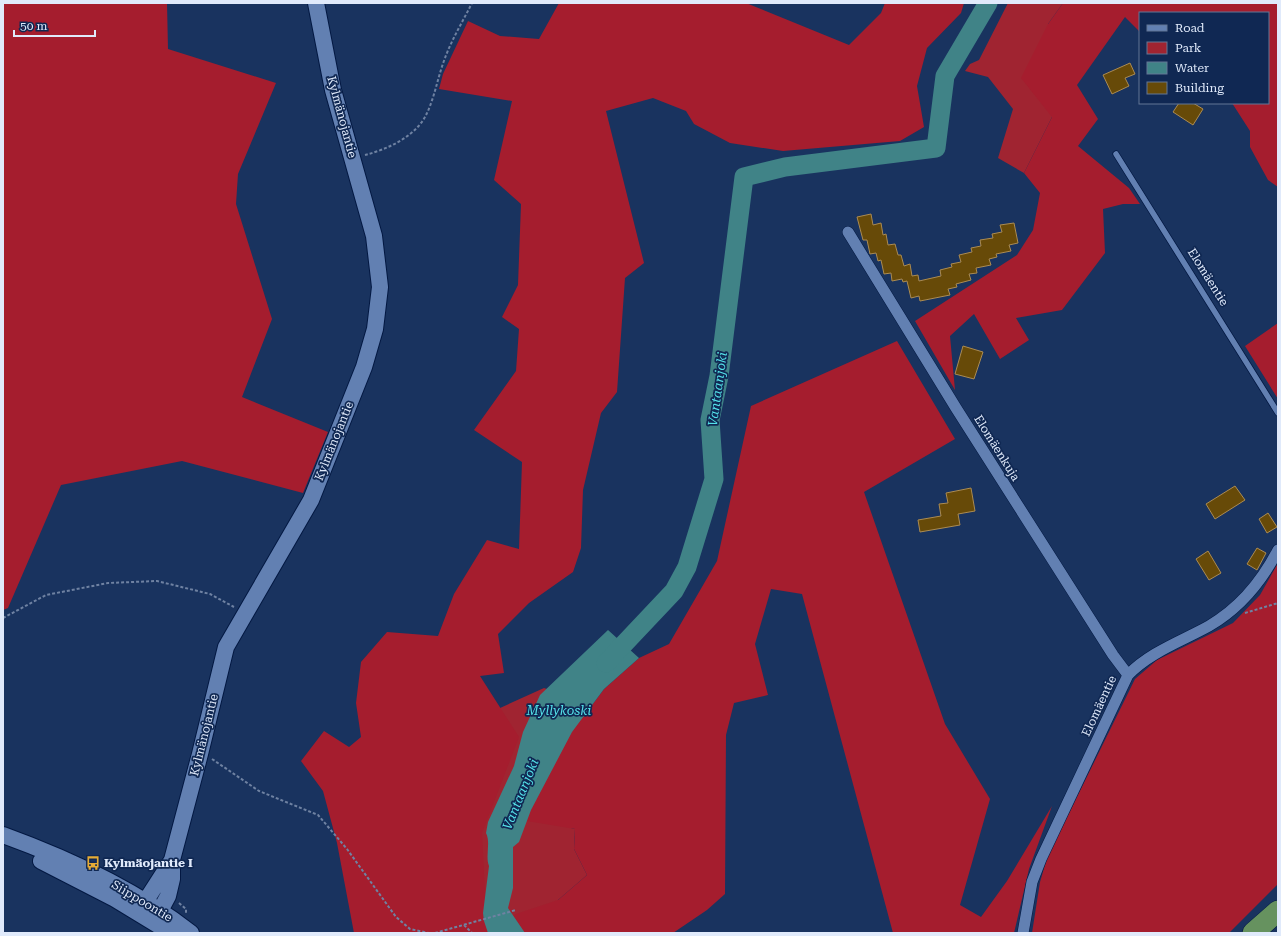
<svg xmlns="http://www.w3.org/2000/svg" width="1281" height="936" viewBox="0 0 1281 936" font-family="'Roboto Serif',serif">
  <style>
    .green { fill: #a02431 }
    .forest { fill: #a51d2e }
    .water { fill: #408387 }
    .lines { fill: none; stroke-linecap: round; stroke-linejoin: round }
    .river { stroke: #408387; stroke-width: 19 }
    .building { fill: #674a08; stroke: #ab8b52 }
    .lane-casing { stroke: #031842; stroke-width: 7 }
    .street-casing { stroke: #031842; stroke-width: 12 }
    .secondary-casing { stroke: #031842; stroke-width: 18 }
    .highway-casing { stroke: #031842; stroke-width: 22 }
    .path { stroke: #6f82a2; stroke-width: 2; stroke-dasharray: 3 2; stroke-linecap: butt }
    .lane { stroke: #6280b2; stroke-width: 5.5 }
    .street { stroke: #6280b2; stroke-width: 11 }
    .secondary { stroke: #6280b2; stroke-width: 16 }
    .highway { stroke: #66925f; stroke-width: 21 }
    .labels { text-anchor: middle; stroke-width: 3.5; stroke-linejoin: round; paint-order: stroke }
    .street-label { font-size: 12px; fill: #e0eafb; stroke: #102853 }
    .poi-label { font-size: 12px; font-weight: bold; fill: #e0eafb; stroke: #102853; text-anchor: start }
    .water-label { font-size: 13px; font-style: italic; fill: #54e1e9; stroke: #102853 }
  </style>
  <rect width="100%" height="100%" fill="#19335f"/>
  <path class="green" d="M1008,3H1063L1048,24L1052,117L1024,173L998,158L1013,109L988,77L965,71L970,64L979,60Z
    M544,688L609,710L571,828L575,829L574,849L587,875L558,900L552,933H458L489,713Z"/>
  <path class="forest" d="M3,3H167L168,49L276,83L238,174L236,204L272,319L242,397L328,432L303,493L182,461L61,485L8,608L3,610Z
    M559,3H746L849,45L881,13L885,3H964L961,13L927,48L917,86L924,127L900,141L783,151L730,143L694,124L686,111L653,98L606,111L644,263L625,278L617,392L601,413L583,490L581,548L573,572L529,603L498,634L504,673L480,676L519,737L482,833L485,894L493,933H354L337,843L323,791L301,761L324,731L349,747L361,737L356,703L361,662L387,632L438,636L454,594L487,540L519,549L522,462L474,430L516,371L519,329L502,317L518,285L521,204L494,180L512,101L439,89L443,74L468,21L500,36L539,39Z
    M1063,3H1278V187L1268,180L1250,147V131L1232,103H1268V13H1140V32L1125,17L1077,85L1098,119L1078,146L1129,188L1140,204H1123L1103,209L1105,253L1062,310L1016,318L1029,340L1000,359L974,314L950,336L955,390L915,321L1017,255L1033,230L1040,193L1024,173L1052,117L1021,78L1048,24Z
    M1278,323V399L1245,346Z
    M897,341L955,439L864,492L945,724L990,799L960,905L981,917L1007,881L1052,806L1029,869L1014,933H893L802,594L771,589L755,644L768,695L734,703L726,735L725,894L707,910L673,933H525L513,915L558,900L587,875L574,849L575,829L527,821L531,810L572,732L604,689L639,658L669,644L717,561L751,406Z
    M1278,563V884L1229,933H1032L1040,882L1047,858L1135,679L1157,660L1233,623L1260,595Z"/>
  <path class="water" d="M608,630L639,658L604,689L572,732L531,810L519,842L513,847V888L508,908L525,933H488L484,921L483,913L489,866C485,856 491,843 486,833L488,822L514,766L523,732L540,695Z"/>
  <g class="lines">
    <path class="river" d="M606,663L674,591L687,567L714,479L710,420L719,376L744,177L785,167L936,148L945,76L988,3"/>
  </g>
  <path class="building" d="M1130,63L1135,74L1125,78L1129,86L1112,94L1103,75Z
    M1179,103H1193L1203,109L1193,125L1173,112Z
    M871,214L873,225L881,223L883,235L886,234L888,245L895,244L898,255H901L904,266L910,264L912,276L918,275L919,281L941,276L940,270L952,267L951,264L961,262L959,255L972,252L971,248L981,246L980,240L993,238L992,234L1002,232L1000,225L1014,223L1018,243L1009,245L1011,251L996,254L997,257L989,259L991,265L976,268L977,273L969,274L971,280L956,284L957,287L948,289L950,295L920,301L919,296L911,298L907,281L903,282L902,279L892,281L891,273L884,274L881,260L878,261L876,253L870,254L867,240H863L857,217Z
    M963,346L983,352L974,379L955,374Z
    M1235,486L1245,500L1215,519L1206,504Z
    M971,488L975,511L958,514L960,525L920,532L918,520L941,516L939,504L948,503L946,493Z
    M1268,513L1277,527L1267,533L1259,519Z
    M1257,548L1266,553L1257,570L1247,564Z
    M1208,551L1221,573L1209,580L1196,559Z"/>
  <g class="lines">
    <defs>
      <path id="lane" d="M1116,154L1278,413"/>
      <path id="street" d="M848,232L956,408L1113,655L1128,675
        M1023,933L1032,882L1041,859L1128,675C1150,652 1182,641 1209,626C1240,608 1262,581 1278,550"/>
      <path id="secondary" d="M3,835C69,859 136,890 191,933
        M41,861L115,899L171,933
        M145,911V902L172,860
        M146,917L160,911L168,896L172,879V860L200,754L226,647L311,500L364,367L375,329L380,287L374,236L333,90L316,3"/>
      <path id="highway" d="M1253,933L1278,911"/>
    </defs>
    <use href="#lane" class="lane-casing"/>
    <use href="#street" class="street-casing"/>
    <use href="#secondary" class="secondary-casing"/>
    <use href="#highway" class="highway-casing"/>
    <path class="path" d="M365,155C388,149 417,136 427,113C435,96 438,76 445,58C452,39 463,21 472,3
      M1245,613L1278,603
      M3,618L46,595L108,583L157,581L210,594L234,607
      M212,759L259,791L318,815L347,849L396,917L410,929L429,933
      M179,903L186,909V914
      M464,925L472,933
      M435,933L516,910"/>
    <use href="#lane" class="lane"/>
    <use href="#street" class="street"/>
    <use href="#secondary" class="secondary"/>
    <use href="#highway" class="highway"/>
  </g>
  <defs>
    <symbol id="bus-bare" viewBox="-9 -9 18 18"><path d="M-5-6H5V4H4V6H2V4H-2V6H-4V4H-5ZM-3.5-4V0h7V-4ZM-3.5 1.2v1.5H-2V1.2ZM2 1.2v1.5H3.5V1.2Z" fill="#e6ac36" stroke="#102853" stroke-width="2.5" paint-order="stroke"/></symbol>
  </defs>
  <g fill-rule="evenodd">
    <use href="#bus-bare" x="83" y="853" width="20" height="20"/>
  </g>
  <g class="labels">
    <g class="street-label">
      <text transform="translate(342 117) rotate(75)" y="4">Kylmänojantie</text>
      <text transform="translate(1208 277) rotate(58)" y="4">Elomäentie</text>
      <text transform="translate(334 441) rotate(-68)" y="4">Kylmänojantie</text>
      <text transform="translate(997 448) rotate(58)" y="4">Elomäenkuja</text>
      <text transform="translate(1099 706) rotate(-65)" y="4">Elomäentie</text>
      <text transform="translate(204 735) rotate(-76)" y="4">Kylmänojantie</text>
      <text transform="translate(142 901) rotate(31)" y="4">Siippoontie</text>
    </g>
    <g class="poi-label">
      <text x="104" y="867">Kylmäojantie I</text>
    </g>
    <g class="water-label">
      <text transform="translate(717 389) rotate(-82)" y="5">Vantaanjoki</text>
      <text x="559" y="715">Myllykoski</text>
      <text transform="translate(520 794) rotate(-68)" y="5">Vantaanjoki</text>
    </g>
  </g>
  <rect width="1281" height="936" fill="none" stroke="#e0eafb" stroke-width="8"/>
  <rect x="1139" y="12" width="130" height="92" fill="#102853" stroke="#637696"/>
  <rect x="1147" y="25" width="20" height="6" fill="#6280b2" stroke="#637696"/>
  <text x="1175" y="32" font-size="12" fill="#e0eafb">Road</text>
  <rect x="1147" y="42" width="20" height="12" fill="#a02431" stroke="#637696"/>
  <text x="1175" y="52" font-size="12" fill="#e0eafb">Park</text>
  <rect x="1147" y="62" width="20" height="12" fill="#408387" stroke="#637696"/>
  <text x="1175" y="72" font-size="12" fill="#e0eafb">Water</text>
  <rect x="1147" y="82" width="20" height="12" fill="#674a08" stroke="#637696"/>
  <text x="1175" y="92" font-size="12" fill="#e0eafb">Building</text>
  <path d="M14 30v6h81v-6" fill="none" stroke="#e0eafb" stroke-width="2"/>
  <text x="20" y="30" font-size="12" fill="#e0eafb" stroke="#102853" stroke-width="3" paint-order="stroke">50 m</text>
</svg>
